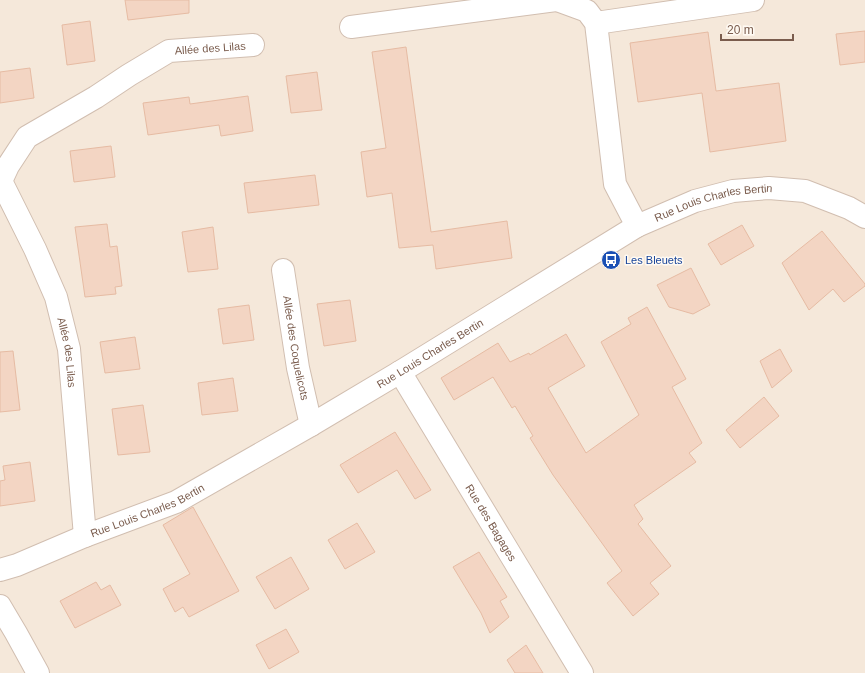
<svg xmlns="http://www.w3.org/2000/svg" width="865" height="673" viewBox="0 0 865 673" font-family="Arial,sans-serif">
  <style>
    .residential { fill: #f5e8da }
    .building { fill: #f3d5c3; stroke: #e6bba3 }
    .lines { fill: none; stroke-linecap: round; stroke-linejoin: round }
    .minor-casing { stroke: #d1beb0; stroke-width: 24 }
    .tertiary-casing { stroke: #d1beb0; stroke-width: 24 }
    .minor { stroke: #fff; stroke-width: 22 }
    .tertiary { stroke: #fff; stroke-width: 22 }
    .labels { text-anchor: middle; stroke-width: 3; stroke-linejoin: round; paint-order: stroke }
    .street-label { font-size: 11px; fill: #7a5c4d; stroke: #fffaf3 }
    .transit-label { font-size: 11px; fill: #164399; stroke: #fffaf3; text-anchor: start }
  </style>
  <rect width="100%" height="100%" fill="#fdf6ec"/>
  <path class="residential" d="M0,0H865V673H0Z"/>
  <path class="building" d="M125,0H189V13L128,20Z
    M90,21L95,61L67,65L62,25Z
    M865,31V62L840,65L836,34Z
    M708,32L716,91L779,83L786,141L710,152L702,93L638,102L630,43Z
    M406,47L431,232L507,221L512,258L436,269L433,245L399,248L392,193L367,197L361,152L386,148L372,52Z
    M30,68L34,98L0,103V72Z
    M317,72L322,110L291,113L286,76Z
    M248,96L253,131L221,136L219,125L148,135L143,103L189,97L190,104Z
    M111,146L115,177L74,182L70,151Z
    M315,175L319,205L248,213L244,183Z
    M107,224L110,247L117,246L122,286L115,287L116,294L85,297L75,227Z
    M742,225L754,246L721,265L708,244Z
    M213,227L218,269L188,272L182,232Z
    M822,231L865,284V286L844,302L833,289L809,310L782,263Z
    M691,268L710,305L693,314L669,307L657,285Z
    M350,300L356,341L324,346L317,304Z
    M249,305L254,340L223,344L218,309Z
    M647,307L686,379L672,387L702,443L689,453L696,462L634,505L643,519L638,524L671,566L650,583L659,594L633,616L607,583L622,571L553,475L530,438L533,436L515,406L512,408L493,377L454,400L441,378L498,343L510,362L529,353L530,355L566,334L585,366L548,388L586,453L639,415L601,342L631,324L628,318Z
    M135,337L140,369L105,373L100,342Z
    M780,349L792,371L772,388L760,361Z
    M13,351L20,410L0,412V352Z
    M233,378L238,411L202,415L198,383Z
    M764,397L779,416L740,448L726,430Z
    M143,405L150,452L118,455L112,409Z
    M395,432L431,490L415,499L397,470L358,493L340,465Z
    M30,462L35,501L0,506V481L5,480L3,466Z
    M193,507L239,591L189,617L183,607L175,612L163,589L190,574L163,525Z
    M357,523L375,552L345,569L328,540Z
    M479,552L507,597L500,601L509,617L490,633L481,613L453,567Z
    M291,557L309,589L275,609L256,577Z
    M96,582L101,590L110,585L121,605L75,628L60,601Z
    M286,629L299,652L269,669L256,645Z
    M526,645L543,673H515L507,660Z"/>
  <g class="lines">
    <defs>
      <g id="minor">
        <path d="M557,0L587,11L596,23L615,184L637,226"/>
        <path d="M596,23L753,0"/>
        <path d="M351,27L556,0"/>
        <path id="s1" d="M0,180L1,181L8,166L27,137L96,97L129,75L169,51L253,45"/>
        <path id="s2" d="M1,181L35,249L56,297L69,349L85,536"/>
        <path id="s3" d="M283,270L298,368L311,425"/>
        <path id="s4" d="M400,372L582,673"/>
        <path id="s5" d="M0,570L17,565L85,536L176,502L311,425L400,372L637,226L695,201L733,191L769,188L805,191L849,208L865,217"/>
      </g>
      <path id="tertiary" d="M0,606L16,633L38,673"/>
    </defs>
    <use href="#minor" class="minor-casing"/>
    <use href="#tertiary" class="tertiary-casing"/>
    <use href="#minor" class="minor"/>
    <use href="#tertiary" class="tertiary"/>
  </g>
  <defs>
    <symbol id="bus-disc" viewBox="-11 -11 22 22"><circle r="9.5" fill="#1a4fb4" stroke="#fffaf3"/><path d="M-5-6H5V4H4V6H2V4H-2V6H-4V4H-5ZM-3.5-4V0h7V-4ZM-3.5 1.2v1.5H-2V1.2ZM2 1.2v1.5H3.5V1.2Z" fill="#fff"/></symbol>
  </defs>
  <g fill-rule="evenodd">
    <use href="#bus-disc" x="600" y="249" width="22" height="22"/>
  </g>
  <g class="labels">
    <g class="street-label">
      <text dy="4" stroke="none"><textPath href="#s1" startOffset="260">Allée des Lilas</textPath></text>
      <text dy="4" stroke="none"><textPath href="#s5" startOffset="807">Rue Louis Charles Bertin</textPath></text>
      <text dy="4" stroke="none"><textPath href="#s3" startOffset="79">Allée des Coquelicots</textPath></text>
      <text dy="4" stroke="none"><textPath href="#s2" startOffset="185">Allée des Lilas</textPath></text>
      <text dy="4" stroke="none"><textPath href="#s5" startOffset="483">Rue Louis Charles Bertin</textPath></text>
      <text dy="4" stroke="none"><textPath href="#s5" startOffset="159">Rue Louis Charles Bertin</textPath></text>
      <text dy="4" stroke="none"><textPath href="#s4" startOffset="176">Rue des Bagages</textPath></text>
    </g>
    <g class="transit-label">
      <text x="625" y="264">Les Bleuets</text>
    </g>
  </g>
  <path d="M721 34v6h72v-6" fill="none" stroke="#7a5c4d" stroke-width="2"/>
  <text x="727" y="34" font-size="12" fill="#7a5c4d" stroke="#fffaf3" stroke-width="3" paint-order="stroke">20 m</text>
</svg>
